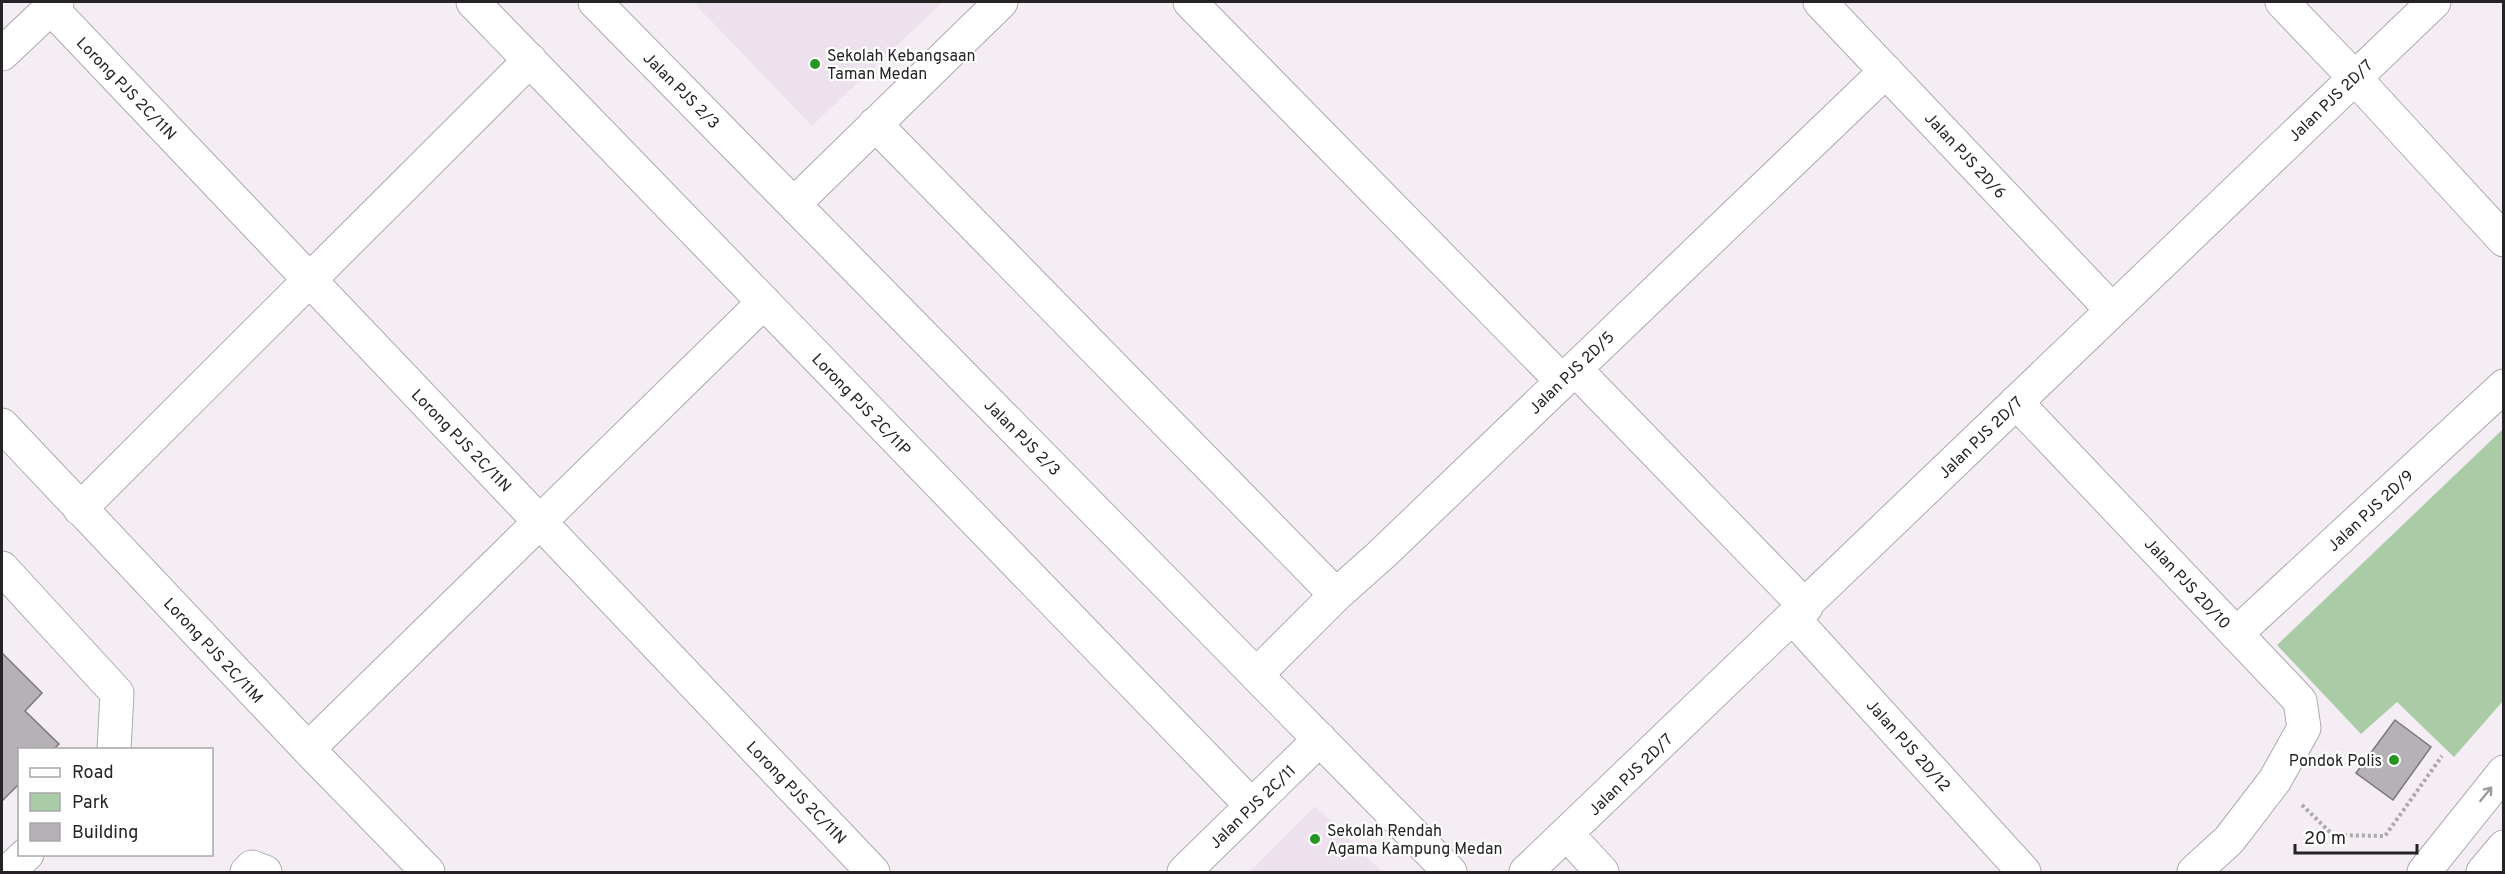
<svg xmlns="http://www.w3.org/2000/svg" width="2505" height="874" viewBox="0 0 2505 874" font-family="Overpass,sans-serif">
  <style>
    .built { fill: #ece1ed }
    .green { fill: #a9cba5 }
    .building { fill: #b6b1b7; stroke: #7c777c; stroke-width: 1.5 }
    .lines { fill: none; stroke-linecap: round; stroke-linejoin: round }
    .minor-casing { stroke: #aea9af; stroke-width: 35 }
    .major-casing { stroke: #aea9af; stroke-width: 35 }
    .path { stroke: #aca8ac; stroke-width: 4; stroke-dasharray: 3 3; stroke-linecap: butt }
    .minor { stroke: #fff; stroke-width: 33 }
    .major { stroke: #fff; stroke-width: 33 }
    .oneway { stroke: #9d9c9d }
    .poi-dot { fill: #269621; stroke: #fff; stroke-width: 2 }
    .labels { text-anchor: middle; stroke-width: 4.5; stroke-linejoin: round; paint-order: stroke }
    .poi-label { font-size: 16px; fill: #252325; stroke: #fff; text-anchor: start }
    .street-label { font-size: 16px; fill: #252325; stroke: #fff }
  </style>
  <rect width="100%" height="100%" fill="#f4eef4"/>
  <path class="built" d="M693,2H943L812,126Z
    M1315,806L1382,872H1249Z"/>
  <path class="green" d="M2503,429V701L2454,757L2397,702L2361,734L2277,645Z"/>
  <path class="building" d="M2,653L42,693L25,711L59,744L53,750H20V783L2,801Z
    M2395,720L2431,747L2393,800L2356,773Z"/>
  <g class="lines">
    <defs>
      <path id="minor" d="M473,2L1252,806
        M595,2L1450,872
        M1190,2L1562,381
        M1820,2L2111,309
        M2282,2L2354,77L2504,240
        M50,7L873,872
        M2,54L57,2
        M875,124L1336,595
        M794,204L1001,2
        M1575,369L1806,607
        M2016,402L2300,701L2304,728L2275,780L2229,840L2194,872
        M2,425L308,749L428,872
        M80,509L530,60
        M2,568L117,693L114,750
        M1793,618L2024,872
        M2236,634L2504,386
        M1257,674L1336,595L1381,555L1886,71
        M308,749L764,302
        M1567,834L1602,872
        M8,872L27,854
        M247,872L252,867L265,872
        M1184,872L1320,739
        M1526,872L2434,2"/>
      <path id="major" d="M2424,872L2504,772
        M2483,872L2504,847"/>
    </defs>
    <use href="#minor" class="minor-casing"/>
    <use href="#major" class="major-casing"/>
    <path class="path" d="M2302,805L2333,835L2385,836L2442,756"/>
    <use href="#minor" class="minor"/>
    <use href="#major" class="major"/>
  </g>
  <defs><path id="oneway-shaft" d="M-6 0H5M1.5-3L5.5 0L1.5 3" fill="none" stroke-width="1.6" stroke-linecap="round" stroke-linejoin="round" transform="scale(1.5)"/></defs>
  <use class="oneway" href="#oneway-shaft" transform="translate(2486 794) rotate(-51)"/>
  <g class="poi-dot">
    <circle cx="815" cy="64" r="6"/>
    <circle cx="2394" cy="760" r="6"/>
    <circle cx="1315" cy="839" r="6"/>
  </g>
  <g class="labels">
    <g class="poi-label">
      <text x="827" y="61">Sekolah Kebangsaan<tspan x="827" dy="18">Taman Medan</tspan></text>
      <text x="2382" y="766" text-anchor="end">Pondok Polis</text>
      <text x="1327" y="836">Sekolah Rendah<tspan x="1327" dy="18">Agama Kampung Medan</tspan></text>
    </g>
    <g class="street-label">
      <text transform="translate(127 88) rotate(46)" y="6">Lorong PJS 2C/11N</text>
      <text transform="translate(682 90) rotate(45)" y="6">Jalan PJS 2/3</text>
      <text transform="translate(2330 100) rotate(-44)" y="6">Jalan PJS 2D/7</text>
      <text transform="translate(1966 155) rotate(47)" y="6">Jalan PJS 2D/6</text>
      <text transform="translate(1571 372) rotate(-44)" y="6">Jalan PJS 2D/5</text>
      <text transform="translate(862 404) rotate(46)" y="6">Lorong PJS 2C/11P</text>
      <text transform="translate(1023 437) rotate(45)" y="6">Jalan PJS 2/3</text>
      <text transform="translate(1980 437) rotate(-44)" y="6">Jalan PJS 2D/7</text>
      <text transform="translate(462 440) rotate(46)" y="6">Lorong PJS 2C/11N</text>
      <text transform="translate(2370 510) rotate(-43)" y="6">Jalan PJS 2D/9</text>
      <text transform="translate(2188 583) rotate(47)" y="6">Jalan PJS 2D/10</text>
      <text transform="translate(214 650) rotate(47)" y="6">Lorong PJS 2C/11M</text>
      <text transform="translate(1909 745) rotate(48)" y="6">Jalan PJS 2D/12</text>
      <text transform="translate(1630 774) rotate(-44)" y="6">Jalan PJS 2D/7</text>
      <text transform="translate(797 792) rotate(46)" y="6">Lorong PJS 2C/11N</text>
      <text transform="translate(1252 806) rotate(-44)" y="6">Jalan PJS 2C/11</text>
    </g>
  </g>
  <rect width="2505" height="874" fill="none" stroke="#252325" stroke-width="6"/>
  <rect x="18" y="748" width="195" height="108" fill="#ffffff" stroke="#a8a7a8" stroke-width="1.5"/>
  <rect x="30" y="768" width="30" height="9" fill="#ffffff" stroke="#a8a7a8" stroke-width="1.5"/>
  <text x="72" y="778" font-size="18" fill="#252325">Road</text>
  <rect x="30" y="793" width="30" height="18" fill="#a9cba5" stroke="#a8a7a8" stroke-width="1.5"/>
  <text x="72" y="808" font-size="18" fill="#252325">Park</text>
  <rect x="30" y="823" width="30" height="18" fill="#b6b1b7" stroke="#a8a7a8" stroke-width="1.5"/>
  <text x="72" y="838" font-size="18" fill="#252325">Building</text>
  <path d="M2295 844v9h122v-9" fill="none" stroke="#252325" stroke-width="3"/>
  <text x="2304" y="844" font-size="18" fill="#252325" stroke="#ffffff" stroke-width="4.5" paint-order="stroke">20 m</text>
</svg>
